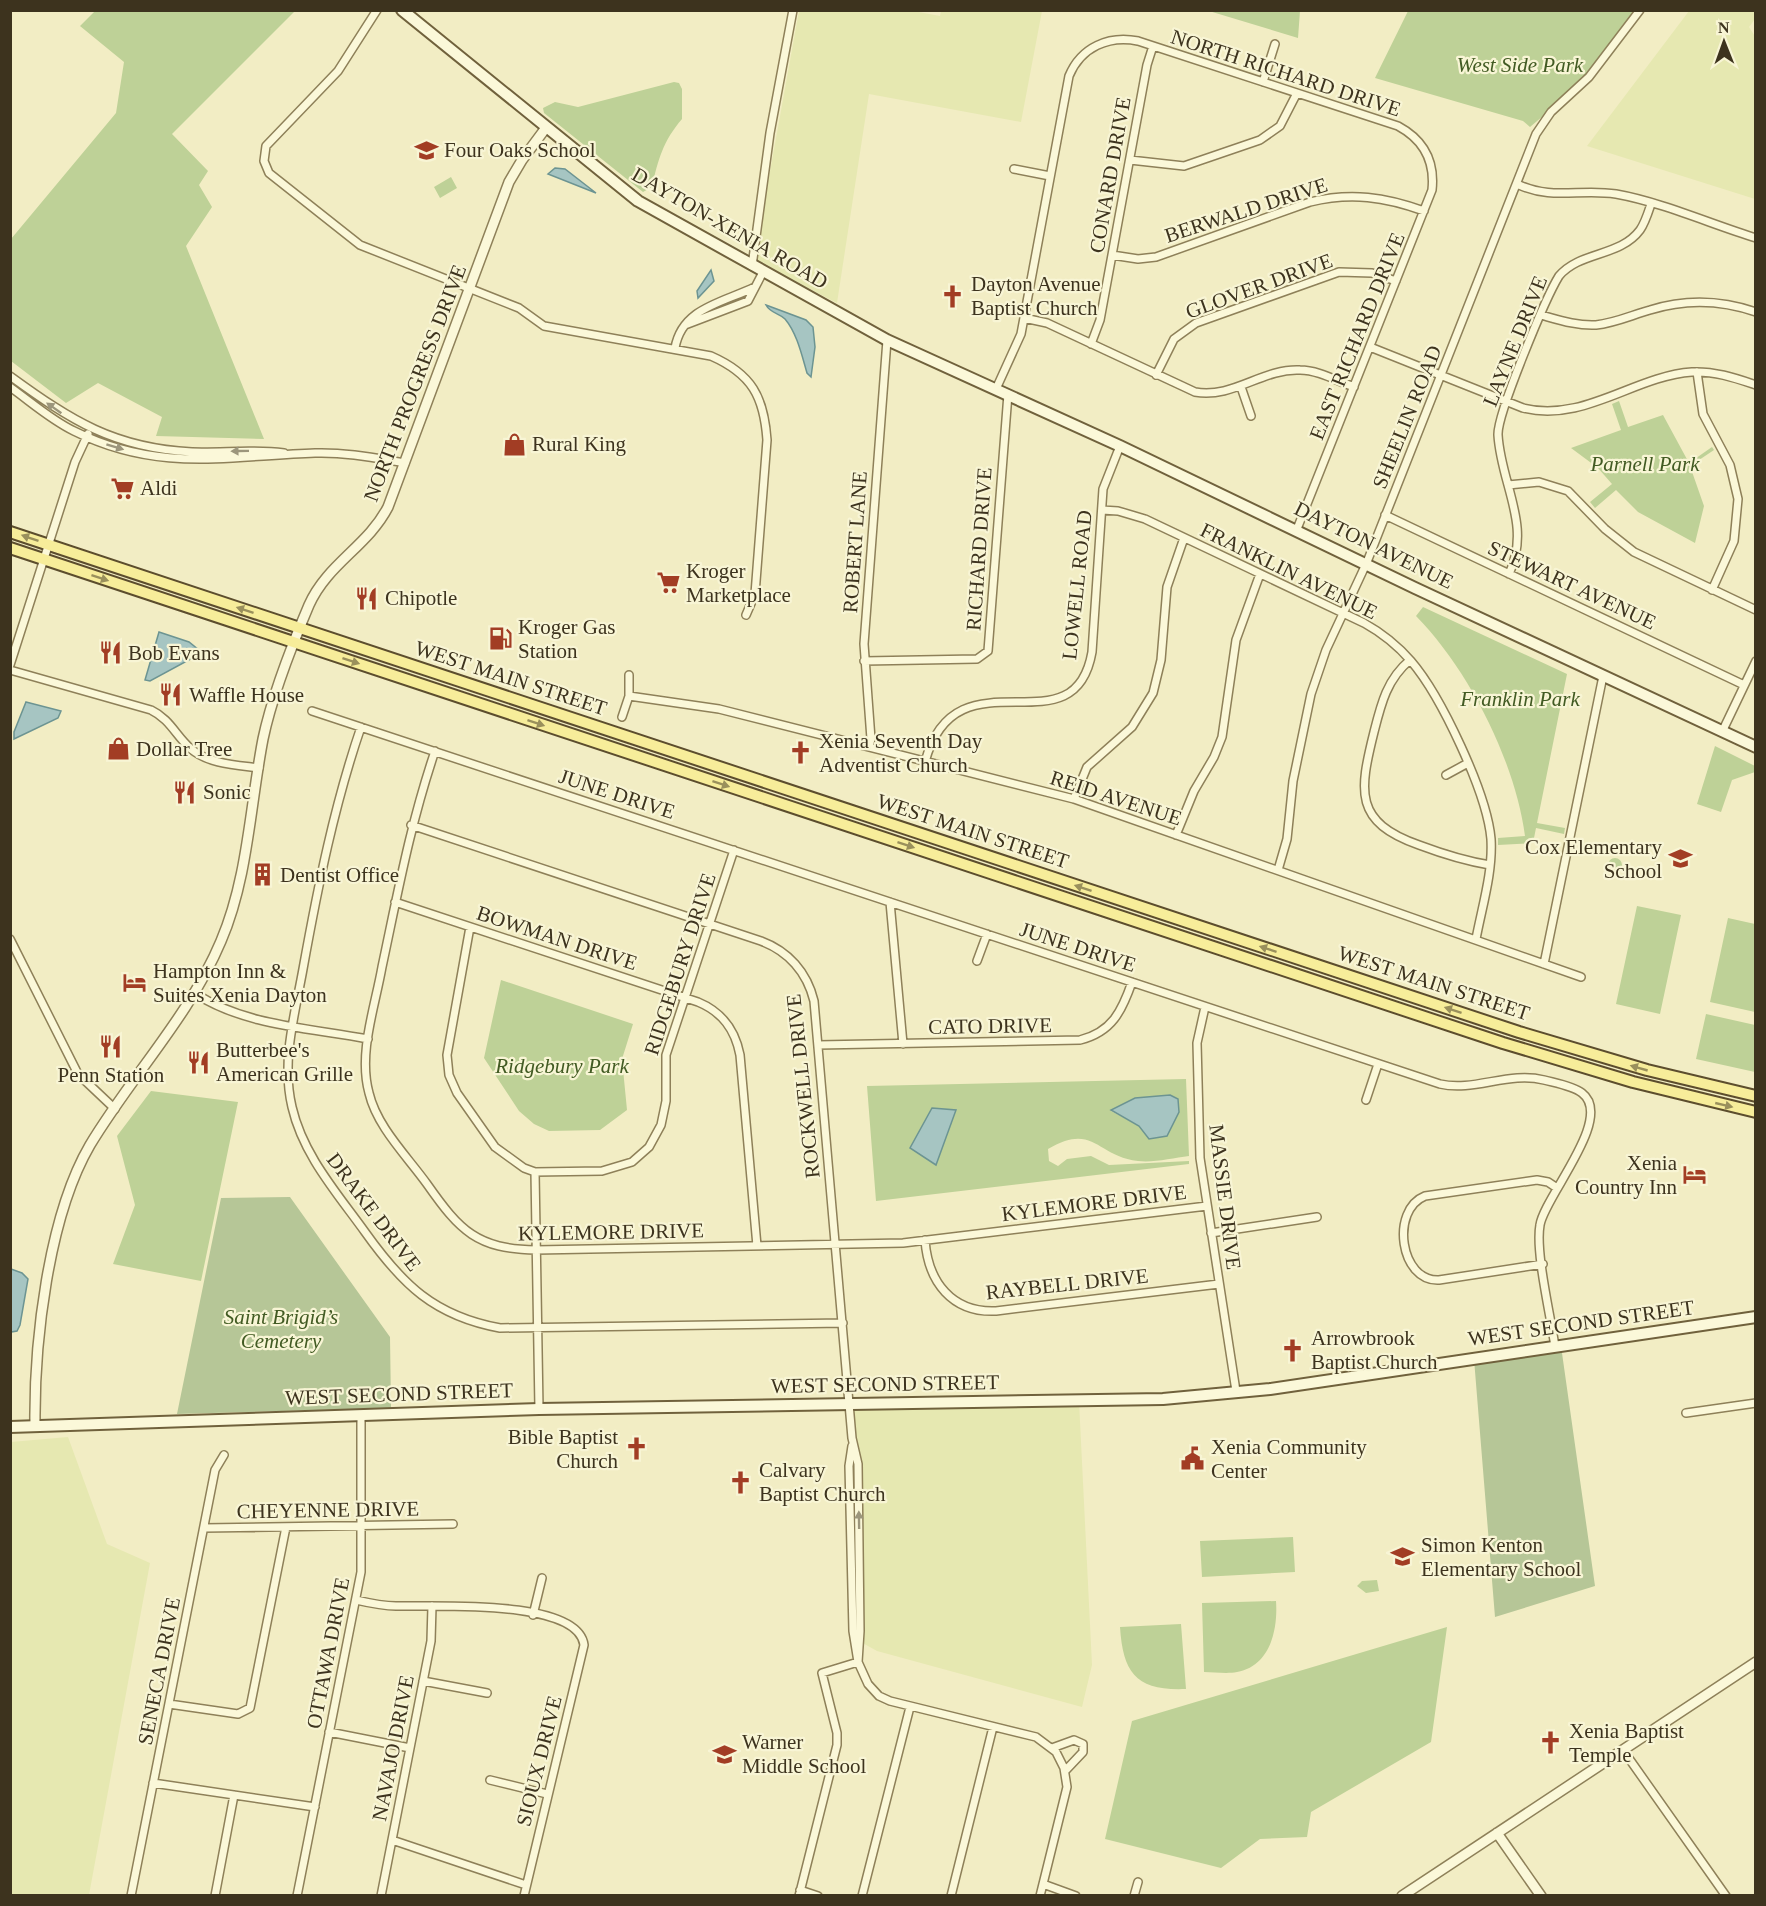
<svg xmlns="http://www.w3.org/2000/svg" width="1766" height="1906" viewBox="0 0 1766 1906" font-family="'Times New Roman',serif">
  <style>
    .farmland { fill: #e6e8b1 }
    .green { fill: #bed197; fill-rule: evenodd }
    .cemetery { fill: #b6c697 }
    .water { fill: #a6c5c2; stroke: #6c9492; stroke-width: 1.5 }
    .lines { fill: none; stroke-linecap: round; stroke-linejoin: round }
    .minor-casing { stroke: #8e8059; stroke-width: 10 }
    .tertiary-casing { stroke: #8e8059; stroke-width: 12 }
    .secondary-casing { stroke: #70613c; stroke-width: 14 }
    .primary-casing { stroke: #5c4d2d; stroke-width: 14 }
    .minor { stroke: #fbf8d9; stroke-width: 7 }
    .tertiary { stroke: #fbf8d9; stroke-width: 9 }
    .secondary { stroke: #fbf8d9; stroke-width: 10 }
    .primary { stroke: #f7ed9a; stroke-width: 10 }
    .oneway { fill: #9c967c }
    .oneway2 { fill: #9a905c }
    .labels { text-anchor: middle; stroke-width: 4.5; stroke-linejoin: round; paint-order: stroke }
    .park-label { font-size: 21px; font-style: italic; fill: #425b23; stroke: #f8f5d5 }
    .street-label { font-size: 21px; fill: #3d331e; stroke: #f8f5d5 }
    .poi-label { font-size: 21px; fill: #3d331e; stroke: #f8f5d5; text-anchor: start }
  </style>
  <rect width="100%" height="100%" fill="#f2edc4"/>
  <path class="farmland" d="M908,10L940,16L941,11H1042L1021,122L869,94L837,303L754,260L799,11Z
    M1689,11H1755V19L1749,27L1756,38L1755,199L1587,146Z
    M1079,1401L1092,1665L1082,1707L877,1651L859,1641L858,1464L850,1404Z
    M68,1437L107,1544L150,1563L89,1895H11V1442Z"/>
  <path class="green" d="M95,11H295L172,134L208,171L199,185L212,207L186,246L264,439L156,436L162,417L98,383L66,403L11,361V239L116,113L124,62L80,26Z
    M1209,11H1300L1298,38Z
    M1408,11H1640L1589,77L1530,127L1523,121L1375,78Z
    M674,82L679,83L682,89V119C663,141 658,160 652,187L643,192L544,113L543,108L555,102L578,107Z
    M451,177L457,188L440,198L434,187Z
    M1619,401L1628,427L1663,415L1689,463L1712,447L1714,450L1690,466L1704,506L1695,543L1638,512L1616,490L1595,508L1590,502L1612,484L1598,468L1571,448L1621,430L1612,404Z
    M1423,607L1567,674L1537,823L1565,828L1564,834L1536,828L1533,843L1498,845V838L1525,836C1515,761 1469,670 1416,616Z
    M1715,746L1755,766V772L1732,780L1721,812L1697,804Z
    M1608 865a7 7 0 1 1 14 0a7 7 0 1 1-14 0Z
    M1637,906L1681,915L1660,1014L1616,1004Z
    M1728,918L1755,924V1012L1710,1002Z
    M501,980L633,1024L622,1059L627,1110L600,1130L549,1131L534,1124L519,1111L484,1058Z
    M1706,1014L1755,1025V1072L1696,1059Z
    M1186,1079L1189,1156C1173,1158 1153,1163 1138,1161C1096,1156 1094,1122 1048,1149L1049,1161L1058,1166L1067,1159L1091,1156L1109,1165L1189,1161V1164L876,1201L867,1086ZM1111,1111L1179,1112L1174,1121L1149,1139L1139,1126Z
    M151,1091L238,1102L201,1281L113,1264L135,1205L117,1136Z
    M1293,1537L1295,1572L1202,1577L1200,1541Z
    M1377,1580L1379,1591L1366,1593L1357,1586L1362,1581Z
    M1276,1601C1278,1628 1271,1666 1237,1672C1227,1674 1214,1672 1204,1672L1202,1603Z
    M1181,1624L1186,1689C1137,1691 1123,1674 1120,1627Z
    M1447,1627L1431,1742L1311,1812L1307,1837L1260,1839L1221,1868L1105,1839L1132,1721Z"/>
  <path class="cemetery" d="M290,1197L390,1337L391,1408L177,1414L221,1198Z
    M1561,1346L1595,1586L1495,1617L1474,1359Z"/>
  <path class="water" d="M555,168L565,169L596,193L548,174Z
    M711,270L714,281L698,298L697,291Z
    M766,305L806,320L813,327L815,347L811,377L807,373C802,356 797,333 785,319C779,313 770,313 766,305Z
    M159,632L189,642L199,650L198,655L150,681L145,680Z
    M26,702L61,711L58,718L14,739V732Z
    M1170,1095L1178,1099L1179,1112L1167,1136L1149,1139L1139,1126L1111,1110L1135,1098Z
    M932,1108L956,1110L936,1165L910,1148Z
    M11,1269L22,1273L28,1279L20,1325L17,1331L11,1332Z"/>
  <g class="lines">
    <defs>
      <path id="minor" d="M377,10L338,71L266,146L264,161L269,173L360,245L519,308L544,326L711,356C752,374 764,397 767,440L755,594L746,615
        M1263,82L1275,44
        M1130,160L1184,166L1260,140L1280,126L1297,93
        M1014,169L1050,176
        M1517,184C1553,201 1579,188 1616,194C1661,202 1711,224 1756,238
        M1112,255L1138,259L1156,257L1310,202C1351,192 1385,197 1424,211
        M752,266L770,133L793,10
        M1541,315C1559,320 1577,326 1596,325C1615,323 1632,315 1650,310C1685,299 1721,300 1756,312
        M1024,318L1047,323L1195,392C1233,399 1263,368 1300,370C1318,370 1337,381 1354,387
        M685,325L748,301L763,272
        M1091,344L1100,320L1147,65L1153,46
        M1370,347L1523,408C1584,423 1634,376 1692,372C1715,371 1735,378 1756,385
        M675,348C682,308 722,303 755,287
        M1697,372L1703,414L1730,465L1738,499L1734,541L1712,590
        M1156,375L1174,339L1196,323L1339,272L1372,273L1396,281
        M10,376C72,421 114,448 192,452C223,453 253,449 284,453
        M10,387C31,402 51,420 74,431C158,473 227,456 315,453C345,452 375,458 405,463
        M1241,387L1251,416
        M996,389L1021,334L1069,76C1081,47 1109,35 1138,41L1398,126C1424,140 1435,162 1432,190L1297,529
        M1508,485L1539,482L1568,491L1605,529L1634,552L1756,610
        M1102,510L1118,511L1145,519L1364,623C1382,633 1398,646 1411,661C1441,696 1487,793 1491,839C1493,872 1482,907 1476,939
        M1385,515L1744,685
        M1509,574C1532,525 1501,485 1498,435C1497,414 1546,297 1559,276C1580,251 1620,257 1640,230C1645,223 1648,213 1651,204
        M1410,660C1387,679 1381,704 1374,732C1359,792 1354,822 1419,845C1443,854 1465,861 1490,865
        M864,661L977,659L988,651L1008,394
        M10,665L75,462L88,434
        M10,670L151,710C170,719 176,736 191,749C209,764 236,765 259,768
        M629,696L719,709L1074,799L1581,977
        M312,711L1440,1084C1474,1092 1509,1071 1544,1080C1555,1083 1573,1086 1582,1093C1615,1118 1544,1197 1540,1225C1535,1252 1551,1317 1555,1347
        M622,717L629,696V675
        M361,727C334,806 318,886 303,969C295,1014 281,1061 292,1107C303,1155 337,1193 365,1232C402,1284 434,1316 500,1328L843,1323
        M1722,732L1756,661
        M869,747L871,739L864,644L887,340
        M435,751C410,825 398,892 382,967C375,1007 358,1053 369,1093C377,1127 407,1156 427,1184C460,1231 477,1249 536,1250L903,1243L1207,1206
        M925,762C956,646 1074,755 1092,652L1103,489L1120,446
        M1446,775L1468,763
        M1074,799L1087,767L1132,727L1153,693L1161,660L1167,587L1184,538
        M411,825L761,941C788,951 807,972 814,1001L852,1438L858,1464L860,1631L858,1662
        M1176,835L1194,791L1214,757L1222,737L1236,640L1260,574
        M1278,870L1287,839L1293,781L1311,694L1326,650L1367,562L1536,134L1551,112L1589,77L1640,10
        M395,902L698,1002C722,1012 735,1029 740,1055L757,1246
        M890,902L903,1044
        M470,927L447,1055L449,1075L457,1093L495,1147L524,1168L535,1172L602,1171L632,1162L649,1147L661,1125L666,1101V1055L734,850
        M10,939L78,1074L115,1109
        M977,961L987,934
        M1544,964L1603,676
        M196,994C246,1026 311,1028 368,1039
        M1205,1007L1197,1043L1200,1158L1236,1391
        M818,1045L1080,1040C1112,1032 1122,1011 1132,982
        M1366,1100L1378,1064
        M535,1172L539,1409
        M1211,1233L1317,1217
        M925,1240C928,1282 952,1313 996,1311L1219,1284
        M1543,1264L1439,1280C1400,1282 1390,1210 1425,1196L1537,1180L1548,1182L1557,1188
        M1686,1413L1756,1403
        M852,1446L849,1466L853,1631L858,1662L868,1684L879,1696L890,1701L1036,1737L1056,1752L1064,1768L1067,1787L1040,1896
        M204,1528L453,1524
        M356,1600C369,1603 382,1606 396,1606C432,1607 578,1598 584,1645L524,1896
        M533,1615L542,1578
        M423,1681L487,1693
        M169,1704L238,1714L250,1708L286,1527
        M329,1732L410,1748
        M1052,1748L1074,1740L1083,1744V1752L1065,1771
        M1623,1750L1726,1896
        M490,1780L547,1794
        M153,1783L315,1807
        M392,1840L526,1885
        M1043,1884L1076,1896
        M800,1890L818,1896
        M131,1896L215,1470L224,1455
        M215,1896L234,1795
        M297,1896L361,1572V1415
        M381,1896L431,1641L432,1606
        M799,1896L837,1745V1733L822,1673L858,1662
        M862,1896L910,1707
        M951,1896L993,1727
        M1134,1896L1138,1882"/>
      <path id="tertiary" d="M35,1425C34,1343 48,1217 90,1145C132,1075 189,1017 221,941C248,878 250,806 263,739C272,696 292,645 309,605C327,564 368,546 388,507L509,182L522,160L545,129
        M1497,1833L1541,1896
        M1402,1896L1756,1662"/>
      <path id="secondary" d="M402,10L638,201L887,340L1120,446L1415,588L1756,747
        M10,1427L539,1409L1163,1399L1270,1389L1756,1317"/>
      <path id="primary" d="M10,532L1519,1032L1647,1070L1756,1096
        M10,548L1503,1043L1633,1082L1756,1112"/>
    </defs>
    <use href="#minor" class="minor-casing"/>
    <use href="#tertiary" class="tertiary-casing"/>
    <use href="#secondary" class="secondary-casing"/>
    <use href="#primary" class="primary-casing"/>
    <use href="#minor" class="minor"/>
    <use href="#tertiary" class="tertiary"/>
    <use href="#secondary" class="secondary"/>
    <use href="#primary" class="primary"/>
  </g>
  <defs><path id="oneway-solid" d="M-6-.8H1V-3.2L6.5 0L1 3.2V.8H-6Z" transform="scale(1.5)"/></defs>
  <g class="oneway">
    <use href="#oneway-solid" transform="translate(54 408) rotate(-145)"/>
    <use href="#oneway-solid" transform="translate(115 447) rotate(17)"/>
    <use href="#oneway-solid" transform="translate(240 451) rotate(179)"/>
    <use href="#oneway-solid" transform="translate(859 1520) rotate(-91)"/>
  </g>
  <g class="oneway2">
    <use href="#oneway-solid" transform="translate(30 538) rotate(-161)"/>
    <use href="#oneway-solid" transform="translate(100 578) rotate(18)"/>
    <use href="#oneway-solid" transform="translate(245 610) rotate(-162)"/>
    <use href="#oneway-solid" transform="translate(351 661) rotate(18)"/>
    <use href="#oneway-solid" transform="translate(536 723) rotate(18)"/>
    <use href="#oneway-solid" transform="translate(721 784) rotate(18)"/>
    <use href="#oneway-solid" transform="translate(906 845) rotate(18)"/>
    <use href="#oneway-solid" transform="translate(1083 888) rotate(-162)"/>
    <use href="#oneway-solid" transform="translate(1268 949) rotate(-162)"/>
    <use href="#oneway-solid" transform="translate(1453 1010) rotate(-162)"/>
    <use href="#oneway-solid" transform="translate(1639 1068) rotate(-164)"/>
    <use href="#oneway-solid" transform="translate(1724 1105) rotate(13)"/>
  </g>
  <defs>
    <symbol id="school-bare" viewBox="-9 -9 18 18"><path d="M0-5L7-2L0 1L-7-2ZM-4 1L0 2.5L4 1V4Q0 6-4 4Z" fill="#a23d24" stroke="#f8f5d5" stroke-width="2.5" paint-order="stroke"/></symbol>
    <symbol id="church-bare" viewBox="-9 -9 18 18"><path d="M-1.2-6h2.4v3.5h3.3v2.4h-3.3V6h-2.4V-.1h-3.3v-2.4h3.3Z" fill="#a23d24" stroke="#f8f5d5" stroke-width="2.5" paint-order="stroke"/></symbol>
    <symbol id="shop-bare" viewBox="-9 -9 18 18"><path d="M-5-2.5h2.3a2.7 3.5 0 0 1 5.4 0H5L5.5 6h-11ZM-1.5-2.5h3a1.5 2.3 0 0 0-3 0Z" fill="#a23d24" stroke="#f8f5d5" stroke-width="2.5" paint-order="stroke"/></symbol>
    <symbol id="supermarket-bare" viewBox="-9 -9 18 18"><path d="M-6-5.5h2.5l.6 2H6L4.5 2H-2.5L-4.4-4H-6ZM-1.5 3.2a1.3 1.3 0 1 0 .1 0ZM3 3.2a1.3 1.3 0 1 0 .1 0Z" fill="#a23d24" stroke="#f8f5d5" stroke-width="2.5" paint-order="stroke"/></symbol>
    <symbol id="restaurant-bare" viewBox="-9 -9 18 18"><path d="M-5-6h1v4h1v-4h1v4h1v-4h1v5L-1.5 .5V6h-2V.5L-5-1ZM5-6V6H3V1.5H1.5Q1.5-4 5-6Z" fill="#a23d24" stroke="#f8f5d5" stroke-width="2.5" paint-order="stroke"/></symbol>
    <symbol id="fuel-bare" viewBox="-9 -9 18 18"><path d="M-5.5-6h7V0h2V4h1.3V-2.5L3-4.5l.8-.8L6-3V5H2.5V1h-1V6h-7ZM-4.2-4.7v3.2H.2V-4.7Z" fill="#a23d24" stroke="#f8f5d5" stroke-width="2.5" paint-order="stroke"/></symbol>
    <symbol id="building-bare" viewBox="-9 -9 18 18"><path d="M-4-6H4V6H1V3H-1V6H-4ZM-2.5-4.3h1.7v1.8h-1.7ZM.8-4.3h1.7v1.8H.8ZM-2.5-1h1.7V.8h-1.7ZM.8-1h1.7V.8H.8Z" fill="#a23d24" stroke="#f8f5d5" stroke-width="2.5" paint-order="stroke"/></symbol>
    <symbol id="hotel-bare" viewBox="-9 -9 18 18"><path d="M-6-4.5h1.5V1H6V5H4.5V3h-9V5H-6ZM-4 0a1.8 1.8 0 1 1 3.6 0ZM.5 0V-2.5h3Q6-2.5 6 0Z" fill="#a23d24" stroke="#f8f5d5" stroke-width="2.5" paint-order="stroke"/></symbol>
    <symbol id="civic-bare" viewBox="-9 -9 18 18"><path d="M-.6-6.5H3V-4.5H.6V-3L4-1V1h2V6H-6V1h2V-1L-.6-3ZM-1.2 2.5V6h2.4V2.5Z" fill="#a23d24" stroke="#f8f5d5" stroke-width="2.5" paint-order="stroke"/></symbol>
  </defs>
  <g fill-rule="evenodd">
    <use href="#school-bare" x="410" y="134" width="33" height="33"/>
    <use href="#church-bare" x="936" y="280" width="33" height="33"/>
    <use href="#shop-bare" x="498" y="428" width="33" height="33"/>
    <use href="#supermarket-bare" x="106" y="472" width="33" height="33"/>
    <use href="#supermarket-bare" x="652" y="566" width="33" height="33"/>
    <use href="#restaurant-bare" x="350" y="582" width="33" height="33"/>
    <use href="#fuel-bare" x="484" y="622" width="33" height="33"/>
    <use href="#restaurant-bare" x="94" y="636" width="33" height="33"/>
    <use href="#restaurant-bare" x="154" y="678" width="33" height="33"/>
    <use href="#shop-bare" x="102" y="732" width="33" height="33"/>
    <use href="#church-bare" x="784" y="736" width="33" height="33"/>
    <use href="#restaurant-bare" x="168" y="776" width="33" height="33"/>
    <use href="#school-bare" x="1664" y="842" width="33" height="33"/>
    <use href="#building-bare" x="246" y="858" width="33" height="33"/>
    <use href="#hotel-bare" x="118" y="966" width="33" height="33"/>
    <use href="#restaurant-bare" x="94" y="1030" width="33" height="33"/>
    <use href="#restaurant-bare" x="182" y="1046" width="33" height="33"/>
    <use href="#hotel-bare" x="1678" y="1158" width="33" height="33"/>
    <use href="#church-bare" x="1276" y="1334" width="33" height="33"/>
    <use href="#church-bare" x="620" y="1432" width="33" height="33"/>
    <use href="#civic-bare" x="1176" y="1442" width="33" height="33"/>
    <use href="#church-bare" x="724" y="1466" width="33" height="33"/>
    <use href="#school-bare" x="1386" y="1540" width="33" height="33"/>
    <use href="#church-bare" x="1534" y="1726" width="33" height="33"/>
    <use href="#school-bare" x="708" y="1738" width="33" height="33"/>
  </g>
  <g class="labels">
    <g class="park-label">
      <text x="1520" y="72">West Side Park</text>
      <text x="1645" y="471">Parnell Park</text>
      <text x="1520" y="706">Franklin Park</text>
      <text x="562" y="1073">Ridgebury Park</text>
      <text x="281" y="1324">Saint Brigid’s<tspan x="281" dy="24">Cemetery</tspan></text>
    </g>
    <g class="street-label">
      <text transform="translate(1286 73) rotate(18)" y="7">NORTH RICHARD DRIVE</text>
      <text transform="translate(1110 175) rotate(-80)" y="7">CONARD DRIVE</text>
      <text transform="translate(1246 210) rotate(-18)" y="7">BERWALD DRIVE</text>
      <text transform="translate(730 228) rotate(30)" y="7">DAYTON-XENIA ROAD</text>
      <text transform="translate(1259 286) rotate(-20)" y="7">GLOVER DRIVE</text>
      <text transform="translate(1357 336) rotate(-68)" y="7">EAST RICHARD DRIVE</text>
      <text transform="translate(1515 341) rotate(-68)" y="7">LAYNE DRIVE</text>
      <text transform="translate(415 383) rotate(-69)" y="7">NORTH PROGRESS DRIVE</text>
      <text transform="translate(1407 417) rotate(-68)" y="7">SHEELIN ROAD</text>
      <text transform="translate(855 542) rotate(-86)" y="7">ROBERT LANE</text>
      <text transform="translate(1374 545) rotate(26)" y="7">DAYTON AVENUE</text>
      <text transform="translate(979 549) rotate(-86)" y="7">RICHARD DRIVE</text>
      <text transform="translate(1289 571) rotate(26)" y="7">FRANKLIN AVENUE</text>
      <text transform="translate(1077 585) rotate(-84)" y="7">LOWELL ROAD</text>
      <text transform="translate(1572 585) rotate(25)" y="7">STEWART AVENUE</text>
      <text transform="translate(511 678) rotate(18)" y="7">WEST MAIN STREET</text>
      <text transform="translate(617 794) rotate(18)" y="7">JUNE DRIVE</text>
      <text transform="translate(1116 798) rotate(18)" y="7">REID AVENUE</text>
      <text transform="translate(973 831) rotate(18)" y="7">WEST MAIN STREET</text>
      <text transform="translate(557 938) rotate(18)" y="7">BOWMAN DRIVE</text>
      <text transform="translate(1078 947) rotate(18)" y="7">JUNE DRIVE</text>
      <text transform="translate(680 964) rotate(-72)" y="7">RIDGEBURY DRIVE</text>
      <text transform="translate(1434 983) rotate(18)" y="7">WEST MAIN STREET</text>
      <text transform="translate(990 1026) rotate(-1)" y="7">CATO DRIVE</text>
      <text transform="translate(803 1086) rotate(-96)" y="7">ROCKWELL DRIVE</text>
      <text transform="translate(1225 1197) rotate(83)" y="7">MASSIE DRIVE</text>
      <text transform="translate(1094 1203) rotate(-7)" y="7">KYLEMORE DRIVE</text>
      <text transform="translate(374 1212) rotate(53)" y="7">DRAKE DRIVE</text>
      <text transform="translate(611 1232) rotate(-1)" y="7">KYLEMORE DRIVE</text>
      <text transform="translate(1067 1284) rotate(-6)" y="7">RAYBELL DRIVE</text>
      <text transform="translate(1581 1323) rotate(-8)" y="7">WEST SECOND STREET</text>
      <text transform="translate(885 1384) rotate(-1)" y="7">WEST SECOND STREET</text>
      <text transform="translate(399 1394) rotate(-2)" y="7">WEST SECOND STREET</text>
      <text transform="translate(328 1510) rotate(-1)" y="7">CHEYENNE DRIVE</text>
      <text transform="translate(328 1653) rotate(-79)" y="7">OTTAWA DRIVE</text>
      <text transform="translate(159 1671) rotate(-79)" y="7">SENECA DRIVE</text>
      <text transform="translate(393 1748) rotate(-79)" y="7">NAVAJO DRIVE</text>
      <text transform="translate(539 1761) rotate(-76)" y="7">SIOUX DRIVE</text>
    </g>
    <g class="poi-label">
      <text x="444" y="157">Four Oaks School</text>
      <text x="971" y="291">Dayton Avenue<tspan x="971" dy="24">Baptist Church</tspan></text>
      <text x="532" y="451">Rural King</text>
      <text x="140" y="495">Aldi</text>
      <text x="686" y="578">Kroger<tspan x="686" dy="24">Marketplace</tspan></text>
      <text x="385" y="605">Chipotle</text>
      <text x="518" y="634">Kroger Gas<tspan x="518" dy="24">Station</tspan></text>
      <text x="128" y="660">Bob Evans</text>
      <text x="189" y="702">Waffle House</text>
      <text x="819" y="748">Xenia Seventh Day<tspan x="819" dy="24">Adventist Church</tspan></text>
      <text x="136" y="756">Dollar Tree</text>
      <text x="203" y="799">Sonic</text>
      <text x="1662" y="854" text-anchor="end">Cox Elementary<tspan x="1662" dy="24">School</tspan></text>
      <text x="280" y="882">Dentist Office</text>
      <text x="153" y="978">Hampton Inn &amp;<tspan x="153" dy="24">Suites Xenia Dayton</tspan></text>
      <text x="216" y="1057">Butterbee's<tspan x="216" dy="24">American Grille</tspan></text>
      <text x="111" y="1082" text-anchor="middle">Penn Station</text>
      <text x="1677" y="1170" text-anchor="end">Xenia<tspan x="1677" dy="24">Country Inn</tspan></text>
      <text x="1311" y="1345">Arrowbrook<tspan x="1311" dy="24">Baptist Church</tspan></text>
      <text x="618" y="1444" text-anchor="end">Bible Baptist<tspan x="618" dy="24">Church</tspan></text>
      <text x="1211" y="1454">Xenia Community<tspan x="1211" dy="24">Center</tspan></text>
      <text x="759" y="1477">Calvary<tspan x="759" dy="24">Baptist Church</tspan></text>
      <text x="1421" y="1552">Simon Kenton<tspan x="1421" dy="24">Elementary School</tspan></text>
      <text x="1569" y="1738">Xenia Baptist<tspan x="1569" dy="24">Temple</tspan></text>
      <text x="742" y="1749">Warner<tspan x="742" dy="24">Middle School</tspan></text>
    </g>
  </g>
  <rect width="1766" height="1906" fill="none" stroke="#3d331e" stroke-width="24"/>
  <g transform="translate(1724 42) rotate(359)" stroke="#f8f5d5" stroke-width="4.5" paint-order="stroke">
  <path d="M0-4.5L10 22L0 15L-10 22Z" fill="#3d331e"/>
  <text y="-9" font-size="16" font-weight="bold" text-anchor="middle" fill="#3d331e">N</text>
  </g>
</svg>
